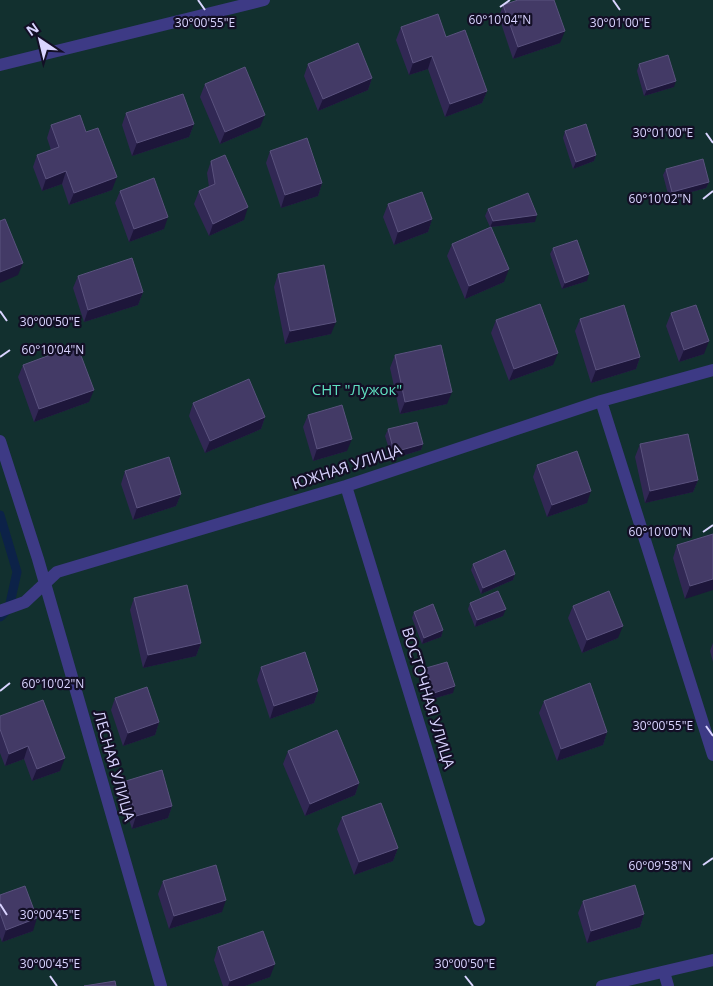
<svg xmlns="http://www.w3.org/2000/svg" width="713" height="986" viewBox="0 0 713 986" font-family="'Open Sans',sans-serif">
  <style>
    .green { fill: #12302f }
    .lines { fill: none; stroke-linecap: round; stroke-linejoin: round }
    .stream { stroke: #0c2248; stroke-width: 9 }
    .street { stroke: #3d3a85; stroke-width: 12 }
    .wall { fill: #312854 }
    .shaded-wall { fill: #1d163a }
    .building { fill: #433a66; stroke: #5a527e }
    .ticks { fill: none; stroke: #d9d4ff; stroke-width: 2 }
    .labels { text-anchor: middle; stroke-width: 4.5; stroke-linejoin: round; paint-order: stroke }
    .park-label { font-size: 15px; fill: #5fe0c0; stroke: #130f26 }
    .street-label { font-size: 15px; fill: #d9d4ff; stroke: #130f26 }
    .ticks-label { font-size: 12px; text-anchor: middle; fill: #d9d4ff; stroke: #130f26; stroke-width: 4.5; stroke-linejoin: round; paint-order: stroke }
  </style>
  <rect width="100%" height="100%" fill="#130f26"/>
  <path class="green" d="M0,0H713V986H0Z"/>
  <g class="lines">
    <path class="stream" d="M0,515L17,572L9,608L0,617"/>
    <path class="street" d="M0,65L264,0
      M601,401L713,755
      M0,441L38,559L161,986
      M346,486L479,920
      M0,611L25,602L57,572L346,486L601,401L713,370
      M664,972L668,986
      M602,986L713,960"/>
  </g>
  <path class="wall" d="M503,5L560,43L513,59L499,17Z
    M401,27L446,37L487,91L482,103L445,117L428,69L409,75L396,40Z
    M308,64L372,78L368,90L318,111L304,76Z
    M639,64L674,87L644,96L637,71Z
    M205,84L260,127L220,144L200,97Z
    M126,113L194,124L189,137L132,156L122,125Z
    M51,125L86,132L112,190L69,205L62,184L42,191L33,167L37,155L51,150L47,138Z
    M565,131L596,155L594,161L573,169L563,138Z
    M270,151L322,183L318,196L281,208L266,163Z
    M211,161L244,220L209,236L194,204L199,191L209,187L207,173Z
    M666,169L709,182L706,188L669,198L663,175Z
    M120,191L164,229L129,242L115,203Z
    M388,204L432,219L428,232L394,245L383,217Z
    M488,209L535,222L491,227L504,282L465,299L447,256L452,244L490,227L485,216Z
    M553,248L587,281L562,289L550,254Z
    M278,274L331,334L285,344L274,287Z
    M78,276L143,292L138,305L84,322L73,288Z
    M671,313L704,354L679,362L666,326Z
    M580,319L640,357L636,369L591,383L575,331Z
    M496,320L553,365L509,381L491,333Z
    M395,355L447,404L400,414L390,368Z
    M23,365L89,402L34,422L18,377Z
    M193,403L265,417L261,429L205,453L189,416Z
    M308,415L347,451L313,461L303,427Z
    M388,429L423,444L421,450L392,459L385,436Z
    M640,444L698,480L693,492L645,503L635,457Z
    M537,465L587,503L547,517L533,477Z
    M125,471L181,494L176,506L133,520L121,484Z
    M713,534L685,599L673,558L677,545Z
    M473,564L515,574L513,580L481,594L471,570Z
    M134,598L201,643L196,656L143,668L130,610Z
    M470,603L503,616L475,627L468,609Z
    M573,606L618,638L582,653L568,618Z
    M414,612L443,630L441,637L422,644L412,618Z
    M713,643V662L710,651Z
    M261,667L318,691L314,703L270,719L257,680Z
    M426,668L453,693L432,699L424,675Z
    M115,698L159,722L155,735L123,746L111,710Z
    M544,701L607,732L603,745L557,761L539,713Z
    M0,716L60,771L32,781L24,759L5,766L0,753Z
    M288,751L359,783L355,795L305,816L283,764Z
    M126,781L172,806L168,818L132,829L121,793Z
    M342,817L398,848L393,861L354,875L337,829Z
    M163,881L222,912L169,929L158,894Z
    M0,895L33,931L2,942L0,937Z
    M583,901L644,914L640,927L587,943L578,913Z
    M218,947L270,977L245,986H223L214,960Z"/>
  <path class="shaded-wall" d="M565,31L560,43L513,59L518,47Z
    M432,56L428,69L409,75L413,63Z
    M372,78L368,90L318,111L323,99Z
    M676,81L674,87L644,96L647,90Z
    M487,91L482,103L445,117L450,104Z
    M265,115L260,127L220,144L225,132Z
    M194,124L189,137L132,156L137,143Z
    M596,155L594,161L573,169L576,162Z
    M66,171L62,184L42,191L46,179Z
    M117,177L112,190L69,205L74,193Z
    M709,182L706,188L669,198L672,192Z
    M322,183L318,196L281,208L285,195Z
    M248,207L244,220L209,236L213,224Z
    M537,215L535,222L490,227L493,221Z
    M168,217L164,229L129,242L134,229Z
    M432,219L428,232L394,245L398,232Z
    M23,263L18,275L0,283V272Z
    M509,269L504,282L465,299L469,286Z
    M589,274L587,281L562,289L565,283Z
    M143,292L138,305L84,322L88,310Z
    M336,322L331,334L285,344L290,331Z
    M709,341L704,354L679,362L684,350Z
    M558,353L553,365L509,381L514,369Z
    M640,357L636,369L591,383L596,370Z
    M94,390L89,402L34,422L39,409Z
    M452,392L447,404L400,414L405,402Z
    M265,417L261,429L205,453L210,441Z
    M352,439L347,451L313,461L317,449Z
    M423,444L421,450L392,459L394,452Z
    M698,480L693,492L645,503L650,491Z
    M591,491L587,503L547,517L552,505Z
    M181,494L176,506L133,520L137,508Z
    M515,574L513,580L481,594L483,588Z
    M713,579V590L685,599L690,586Z
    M506,609L503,616L475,627L477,620Z
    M623,626L618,638L582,653L587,640Z
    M443,630L441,637L422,644L424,638Z
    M201,643L196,656L143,668L148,655Z
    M455,686L453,693L432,699L434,693Z
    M318,691L314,703L270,719L274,706Z
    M159,722L155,735L123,746L128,733Z
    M607,732L603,745L557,761L561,749Z
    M28,746L24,759L5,766L9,754Z
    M65,758L60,771L32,781L37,769Z
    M359,783L355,795L305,816L310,804Z
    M172,806L168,818L132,829L136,816Z
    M398,848L393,861L354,875L359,862Z
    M226,900L222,912L169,929L174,916Z
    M644,914L640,927L587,943L591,931Z
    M37,918L33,931L2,942L6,930Z
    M275,964L270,977L245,986H228L230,981Z"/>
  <path class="building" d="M518,0H554L565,31L518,47L503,5Z
    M438,14L446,37L465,30L487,91L450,104L432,56L413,63L401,27Z
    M358,43L372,78L323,99L308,64Z
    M668,55L676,81L647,90L639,64Z
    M245,67L265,115L225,132L205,84Z
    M183,94L194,124L137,143L126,113Z
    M80,115L86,132L98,128L117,177L74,193L66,171L46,179L37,155L59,147L51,125Z
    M586,124L596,155L576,162L565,131Z
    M307,138L322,183L285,195L270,151Z
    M225,155L248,207L213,224L199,191L215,184L211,161Z
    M703,159L709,182L672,192L666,169Z
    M154,178L168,217L134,229L120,191Z
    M422,192L432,219L398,232L388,204Z
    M528,193L537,215L493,221L488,209Z
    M5,219L23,263L0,272V221Z
    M491,227L509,269L469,286L452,244Z
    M577,240L589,274L565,283L553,248Z
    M132,258L143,292L88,310L78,276Z
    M324,265L336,322L290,331L278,274Z
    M540,304L558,353L514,369L496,320Z
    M624,305L640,357L596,370L580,319Z
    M696,305L709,341L684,350L671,313Z
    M77,345L94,390L39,409L23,365Z
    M441,345L452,392L405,402L395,355Z
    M249,379L265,417L210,441L193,403Z
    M342,405L352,439L317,449L308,415Z
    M417,422L423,444L394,452L388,429Z
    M688,434L698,480L650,491L640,444Z
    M577,451L591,491L552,505L537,465Z
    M169,457L181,494L137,508L125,471Z
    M713,534V579L690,586L677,545Z
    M505,550L515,574L483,588L473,564Z
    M187,585L201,643L148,655L134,598Z
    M498,591L506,609L477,620L470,603Z
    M609,591L623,626L587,640L573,606Z
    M433,604L443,630L424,638L414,612Z
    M305,652L318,691L274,706L261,667Z
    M447,662L455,686L434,693L426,668Z
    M590,683L607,732L561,749L544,701Z
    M147,687L159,722L128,733L115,698Z
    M43,700L65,758L37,769L28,746L9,754L0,729V716Z
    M337,730L359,783L310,804L288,751Z
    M162,770L172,806L136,816L126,781Z
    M381,803L398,848L359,862L342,817Z
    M216,865L226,900L174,916L163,881Z
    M635,885L644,914L591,931L583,901Z
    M25,886L37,918L6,930L0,913V895Z
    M263,931L275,964L230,981L218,947Z
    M115,981L116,986H84Z"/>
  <path class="ticks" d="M198,0L205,10M613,0L620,10M500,7L510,0M706,133L713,143M703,199L713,191M0,311L7,321M0,357L10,350M703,532L713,525M0,691L10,683M706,726L713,736M703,865L713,858M0,904L7,915M50,976L57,986M465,976L473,986"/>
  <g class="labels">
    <g class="park-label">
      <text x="357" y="395">СНТ "Лужок"</text>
    </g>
    <g class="street-label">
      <text transform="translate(347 467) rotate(-18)" y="5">ЮЖНАЯ УЛИЦА</text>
      <text transform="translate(428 698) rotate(73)" y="5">ВОСТОЧНАЯ УЛИЦА</text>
      <text transform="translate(114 766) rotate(74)" y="5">ЛЕСНАЯ УЛИЦА</text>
    </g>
  </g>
  <g class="ticks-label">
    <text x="500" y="24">60°10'04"N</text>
    <text x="205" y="27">30°00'55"E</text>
    <text x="620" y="27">30°01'00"E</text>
    <text x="663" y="137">30°01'00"E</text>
    <text x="660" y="203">60°10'02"N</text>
    <text x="50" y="326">30°00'50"E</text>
    <text x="53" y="354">60°10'04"N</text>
    <text x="660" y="536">60°10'00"N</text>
    <text x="53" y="688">60°10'02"N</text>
    <text x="663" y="730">30°00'55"E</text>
    <text x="660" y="870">60°09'58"N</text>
    <text x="50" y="919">30°00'45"E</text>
    <text x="50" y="968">30°00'45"E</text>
    <text x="465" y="968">30°00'50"E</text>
  </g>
  <g transform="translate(40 40) rotate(325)" stroke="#130f26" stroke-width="4" paint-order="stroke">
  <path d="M0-4L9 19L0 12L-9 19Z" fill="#d9d4ff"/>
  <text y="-8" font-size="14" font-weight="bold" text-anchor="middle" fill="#d9d4ff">N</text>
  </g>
</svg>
